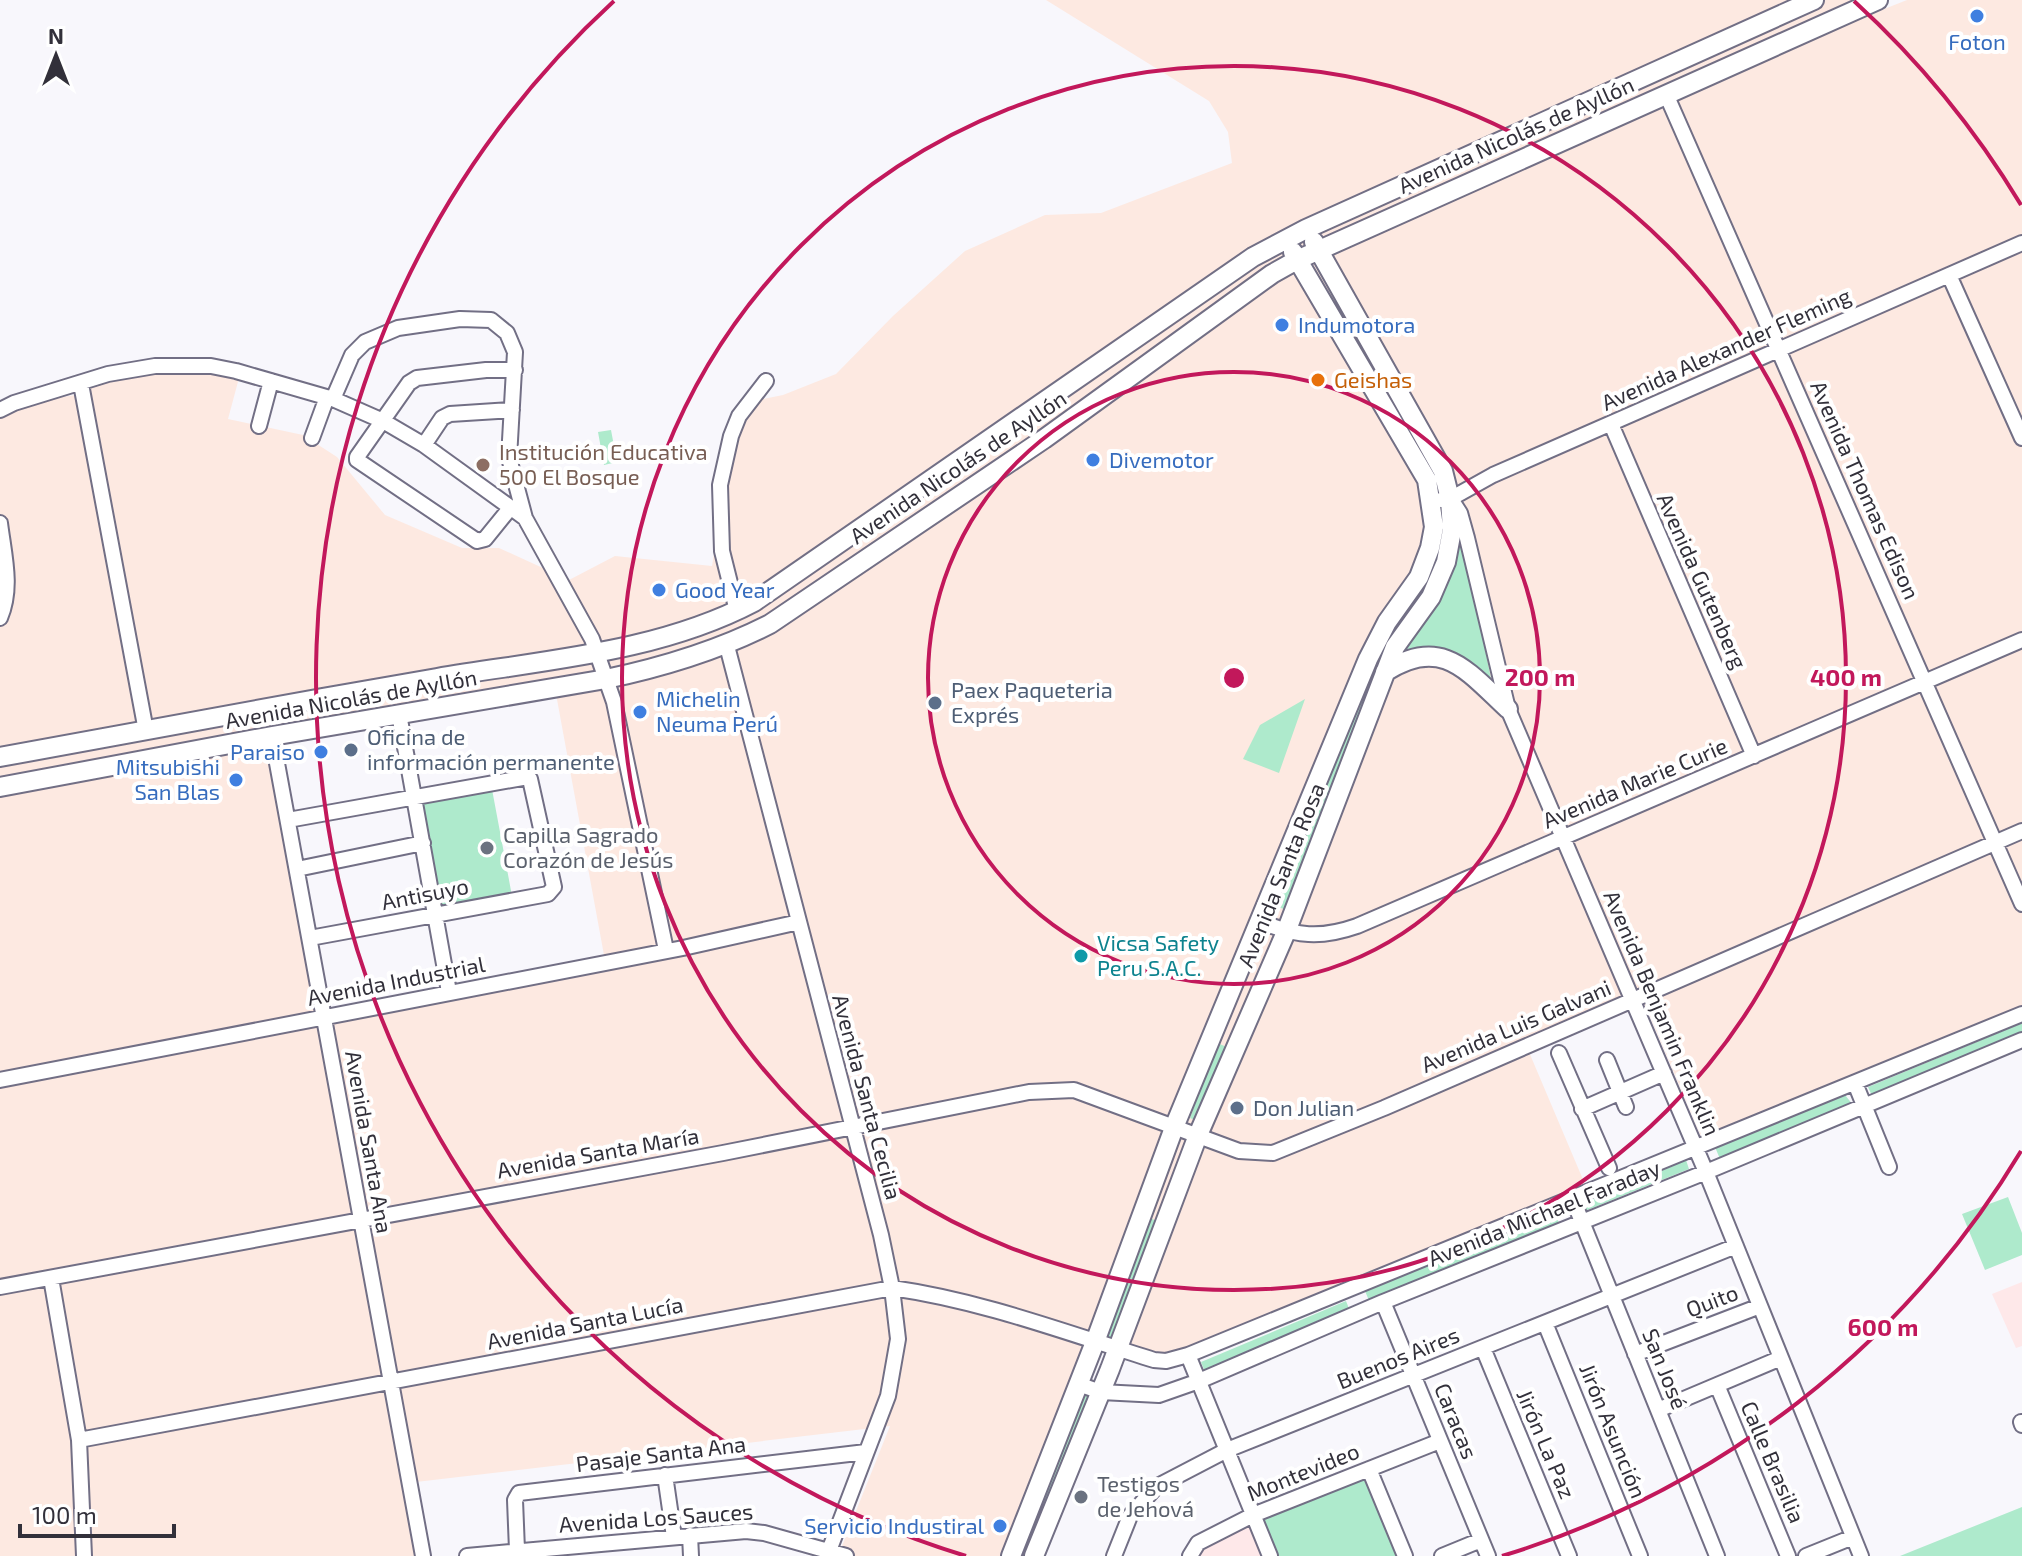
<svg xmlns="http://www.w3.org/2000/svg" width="2022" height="1556" viewBox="0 0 2022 1556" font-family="'Exo 2',sans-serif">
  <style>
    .industrial { fill: #fde9e1; fill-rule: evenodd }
    .education { fill: #fee8e9 }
    .green { fill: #aeeacc }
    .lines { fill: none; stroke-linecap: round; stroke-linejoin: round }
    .minor-casing { stroke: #726f85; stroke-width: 18 }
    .major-casing { stroke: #726f85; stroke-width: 22 }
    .minor { stroke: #fff; stroke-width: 14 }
    .major { stroke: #fff; stroke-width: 18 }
    .ring { fill: none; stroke: #c2185b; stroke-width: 4 }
    .shop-dot { fill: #3f7fe0; stroke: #fff; stroke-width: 3 }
    .food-dot { fill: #e8710a; stroke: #fff; stroke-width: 3 }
    .education-dot { fill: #8d6e63; stroke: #fff; stroke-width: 3 }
    .service-dot { fill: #5c6f8a; stroke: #fff; stroke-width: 3 }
    .worship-dot { fill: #6b7280; stroke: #fff; stroke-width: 3 }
    .culture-dot { fill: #0f9aa8; stroke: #fff; stroke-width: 3 }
    .labels { text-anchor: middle; stroke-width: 8; stroke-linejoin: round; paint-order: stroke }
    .shop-label { font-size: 22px; fill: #366cbe; stroke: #fff; text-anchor: start }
    .street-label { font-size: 22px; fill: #32303a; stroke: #fff }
    .food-label { font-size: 22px; fill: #c56008; stroke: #fff; text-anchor: start }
    .education-label { font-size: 22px; fill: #785e54; stroke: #fff; text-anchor: start }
    .service-label { font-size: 22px; fill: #4e5e75; stroke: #fff; text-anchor: start }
    .worship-label { font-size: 22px; fill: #5b616d; stroke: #fff; text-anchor: start }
    .culture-label { font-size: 22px; fill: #0d838f; stroke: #fff; text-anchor: start }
    .centre { fill: #c2185b; stroke: #fff; stroke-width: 4 }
    .ring-label { font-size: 24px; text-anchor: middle; font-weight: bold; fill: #c2185b; stroke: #fff; stroke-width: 8; stroke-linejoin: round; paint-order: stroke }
  </style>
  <rect width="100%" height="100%" fill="#f8f7fc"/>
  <path class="industrial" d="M1046,0H1851L1859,19L1907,0H2022V1008L1703,1141L1645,1005L1529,1052L1587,1189L1212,1342L1168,1355L1088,1346L1007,1556H838L890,1426L416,1482L419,1556H0V415L41,400L76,395L108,377L160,369H211L239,378L228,419L303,435L337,457L385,515L462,548H499L569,580L615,556L712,566L727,473L742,420L758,400L783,395L836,374L893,316L965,251L1045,215L1101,213L1232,163L1228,132L1209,101ZM556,694L606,966L319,1023L268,747Z"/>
  <path class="education" d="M2022,1282V1346L2016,1348L1992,1294Z
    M1250,1525L1262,1556H1198L1203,1549Z"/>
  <path class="green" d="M611,430L617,462L604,465L598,432Z
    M1455,519L1464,543L1493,689L1476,674L1403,656L1396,648L1435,598Z
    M1435,551L1441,557L1286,910L1276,906L1377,647Z
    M1305,699L1279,773L1243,759L1260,725Z
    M491,784L512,896L438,910L417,798Z
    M2022,1023V1036L1873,1098L1868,1087Z
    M1217,1043L1227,1047L1200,1122L1190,1118Z
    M1845,1095L1853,1105L1720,1159L1715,1147Z
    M1686,1160L1689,1169L1585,1211L1581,1202Z
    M2008,1197L2022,1233V1255L1985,1270L1962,1214Z
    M1555,1214L1560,1225L1370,1303L1365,1291Z
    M1150,1218L1161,1223L1115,1342L1103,1338Z
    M1346,1301L1350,1311L1205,1372L1201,1362Z
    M1082,1393L1088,1396L1025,1556H1018Z
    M1365,1475L1398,1556H1276L1260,1517Z
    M2022,1507V1556H1900Z"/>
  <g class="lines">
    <defs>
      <path id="minor" d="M1666,94L2022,904
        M1949,275L2022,438
        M81,384L146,731
        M333,399L352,355L365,342L398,328L460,319L491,320L507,333L515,352L509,458L525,518
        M0,410L14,403L108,374L155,366H211L236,371L333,399L383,421L424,445L525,518L592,639L614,702L666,950
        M1611,424L1754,756
        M259,426L271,381
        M312,438L327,397
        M424,445L442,418L450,414L512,410
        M1451,499L1460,513L1467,538L1508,709L1706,1172L1861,1556
        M1441,500L1450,499L1493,475L2022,243
        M511,507L485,539L477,541L357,460V457L409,383L417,378L486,370H515
        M0,523C4,555 13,588 0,618
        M737,611L722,551L720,485L731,436L739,416L766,381
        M727,646L881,1235L892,1288L898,1339L888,1396L827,1556
        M399,714L449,992
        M272,736L423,1556
        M288,820L528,777L530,779L554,887L548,894L310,938
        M297,869L423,843
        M1261,922C1297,936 1320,939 1357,926L2022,640
        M1559,1053L1609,1168
        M1607,1060L1626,1107
        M0,1080L683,948L799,922
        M1855,1083L1889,1167
        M1582,1109L1664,1073
        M1572,1197L1717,1556
        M51,1278L79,1440L84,1556
        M0,1287L723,1153L1029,1092L1074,1090L1239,1151L1273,1153L1384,1108L2022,831
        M1383,1302L1488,1556
        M1545,1323L1640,1556
        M1483,1348L1569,1556
        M1635,1354L1760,1306
        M1188,1355L1270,1556
        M1078,1384L1101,1392L1159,1395L1199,1381L1383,1302L1706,1172L2022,1040
        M1717,1385L1788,1556
        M1658,1410L1781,1358
        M2021,1422L2022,1425
        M79,1440L892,1288C983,1301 1067,1333 1154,1360L1166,1361L1188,1355L2022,1014
        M1369,1469L1405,1556
        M665,1475L674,1537
        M690,1535L691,1556
        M517,1550L515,1500L519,1493L866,1452
        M467,1556L746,1531L764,1533L846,1556
        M1114,1556L1130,1516L1156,1487L1227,1450L1736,1246
        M1190,1556L1198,1543L1253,1515L1440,1441
        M1442,1556L1481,1540
        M1806,1556L1853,1537"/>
      <path id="major" d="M1385,672C1442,635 1467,671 1508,709
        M0,757C145,730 291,703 437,678C543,660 657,653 754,602L1253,257L1306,229L1814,0
        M0,787L272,736L606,679C663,667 717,651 770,624L1044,439L1272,274L1297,260L1878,0
        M1011,1556L1095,1342L1175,1125L1368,659L1387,622L1419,577L1430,548L1434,527L1427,480L1293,252
        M1034,1556L1110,1369L1198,1135L1286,932L1395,647L1431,597L1446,562L1452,530L1450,499L1443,471L1314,242"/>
    </defs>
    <use href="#minor" class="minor-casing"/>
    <use href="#major" class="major-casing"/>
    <use href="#minor" class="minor"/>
    <use href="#major" class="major"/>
  </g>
  <g class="ring">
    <circle cx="1234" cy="678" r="306"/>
    <circle cx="1234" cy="678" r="612"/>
    <path d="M2021 1151A918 918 0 0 1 1502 1556M966 1556A918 918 0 0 1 614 1M1854 1A918 918 0 0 1 2021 205"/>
  </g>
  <g class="shop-dot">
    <circle cx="1977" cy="16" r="8"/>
    <circle cx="1282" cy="325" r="8"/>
    <circle cx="1093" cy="460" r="8"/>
    <circle cx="659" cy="590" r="8"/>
    <circle cx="640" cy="712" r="8"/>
    <circle cx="321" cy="752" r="8"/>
    <circle cx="236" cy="780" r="8"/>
    <circle cx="1000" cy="1526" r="8"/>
  </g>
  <circle class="food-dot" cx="1318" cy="380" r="8"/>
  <circle class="education-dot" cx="483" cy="465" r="8"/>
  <g class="service-dot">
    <circle cx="935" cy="703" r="8"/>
    <circle cx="351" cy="750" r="8"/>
    <circle cx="1237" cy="1108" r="8"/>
  </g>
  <g class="worship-dot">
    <circle cx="487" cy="848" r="8"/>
    <circle cx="1081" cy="1497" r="8"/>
  </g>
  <circle class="culture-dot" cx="1081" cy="956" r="8"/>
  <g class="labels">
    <g class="shop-label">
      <text x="1977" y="50" text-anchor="middle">Foton</text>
      <text x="1298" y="333">Indumotora</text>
      <text x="1109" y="468">Divemotor</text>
      <text x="675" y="598">Good Year</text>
      <text x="656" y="707">Michelin<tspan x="656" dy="25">Neuma Perú</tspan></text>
      <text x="305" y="760" text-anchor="end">Paraiso</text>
      <text x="220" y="775" text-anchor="end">Mitsubishi<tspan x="220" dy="25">San Blas</tspan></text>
      <text x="984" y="1534" text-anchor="end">Servicio Industiral</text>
    </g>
    <g class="street-label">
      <text transform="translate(1516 135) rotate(-24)" y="8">Avenida Nicolás de Ayllón</text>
      <text transform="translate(1726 349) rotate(-24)" y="8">Avenida Alexander Fleming</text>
      <text transform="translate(958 467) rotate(-34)" y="8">Avenida Nicolás de Ayllón</text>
      <text transform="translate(1865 490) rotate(66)" y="8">Avenida Thomas Edison</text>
      <text transform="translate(1702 581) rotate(66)" y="8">Avenida Gutenberg</text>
      <text transform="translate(351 699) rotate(-10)" y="8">Avenida Nicolás de Ayllón</text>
      <text transform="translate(1635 783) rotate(-23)" y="8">Avenida Marie Curie</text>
      <text transform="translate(1281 875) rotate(-68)" y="8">Avenida Santa Rosa</text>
      <text transform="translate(425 894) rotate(-11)" y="8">Antisuyo</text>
      <text transform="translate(396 981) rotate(-11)" y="8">Avenida Industrial</text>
      <text transform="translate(1662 1013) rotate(67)" y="8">Avenida Benjamin Franklin</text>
      <text transform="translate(1516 1026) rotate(-23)" y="8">Avenida Luis Galvani</text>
      <text transform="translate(867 1097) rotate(75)" y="8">Avenida Santa Cecilia</text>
      <text transform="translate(369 1142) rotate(80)" y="8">Avenida Santa Ana</text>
      <text transform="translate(598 1153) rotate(-10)" y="8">Avenida Santa María</text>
      <text transform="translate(1544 1213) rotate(-22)" y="8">Avenida Michael Faraday</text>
      <text transform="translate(1712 1301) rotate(-21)" y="8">Quito</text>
      <text transform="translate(585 1323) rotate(-11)" y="8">Avenida Santa Lucía</text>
      <text transform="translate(1398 1358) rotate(-22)" y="8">Buenos Aires</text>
      <text transform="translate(1665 1369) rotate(68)" y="8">San José</text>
      <text transform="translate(1456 1421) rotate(68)" y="8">Caracas</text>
      <text transform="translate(1613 1431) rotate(68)" y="8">Jirón Asunción</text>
      <text transform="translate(1546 1444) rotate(67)" y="8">Jirón La Paz</text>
      <text transform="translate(661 1454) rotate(-7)" y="8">Pasaje Santa Ana</text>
      <text transform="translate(1773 1462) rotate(67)" y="8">Calle Brasilia</text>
      <text transform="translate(1303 1472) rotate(-22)" y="8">Montevideo</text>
      <text transform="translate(656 1518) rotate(-4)" y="8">Avenida Los Sauces</text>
    </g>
    <g class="food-label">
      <text x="1334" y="388">Geishas</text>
    </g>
    <g class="education-label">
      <text x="499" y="460">Institución Educativa<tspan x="499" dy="25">500 El Bosque</tspan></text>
    </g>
    <g class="service-label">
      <text x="951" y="698">Paex Paqueteria<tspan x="951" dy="25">Exprés</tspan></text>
      <text x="367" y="745">Oficina de<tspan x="367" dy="25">información permanente</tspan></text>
      <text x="1253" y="1116">Don Julian</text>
    </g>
    <g class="worship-label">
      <text x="503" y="843">Capilla Sagrado<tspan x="503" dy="25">Corazón de Jesús</tspan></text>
      <text x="1097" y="1492">Testigos<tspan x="1097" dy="25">de Jehová</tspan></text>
    </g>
    <g class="culture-label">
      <text x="1097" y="951">Vicsa Safety<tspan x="1097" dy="25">Peru S.A.C.</tspan></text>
    </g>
  </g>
  <circle cx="1234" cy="678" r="12" class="centre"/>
  <g class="ring-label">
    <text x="1540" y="686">200 m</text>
    <text x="1846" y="686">400 m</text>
    <text x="1883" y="1336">600 m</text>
  </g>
  <g transform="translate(56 56)" stroke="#ffffff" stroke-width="6" paint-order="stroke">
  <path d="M0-6L14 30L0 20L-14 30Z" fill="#32303a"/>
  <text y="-12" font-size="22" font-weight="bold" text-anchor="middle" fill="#32303a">N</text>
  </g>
  <path d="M20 1524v12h154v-12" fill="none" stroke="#32303a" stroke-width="4"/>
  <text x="32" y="1524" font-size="24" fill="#32303a" stroke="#ffffff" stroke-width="6" paint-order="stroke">100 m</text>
</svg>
